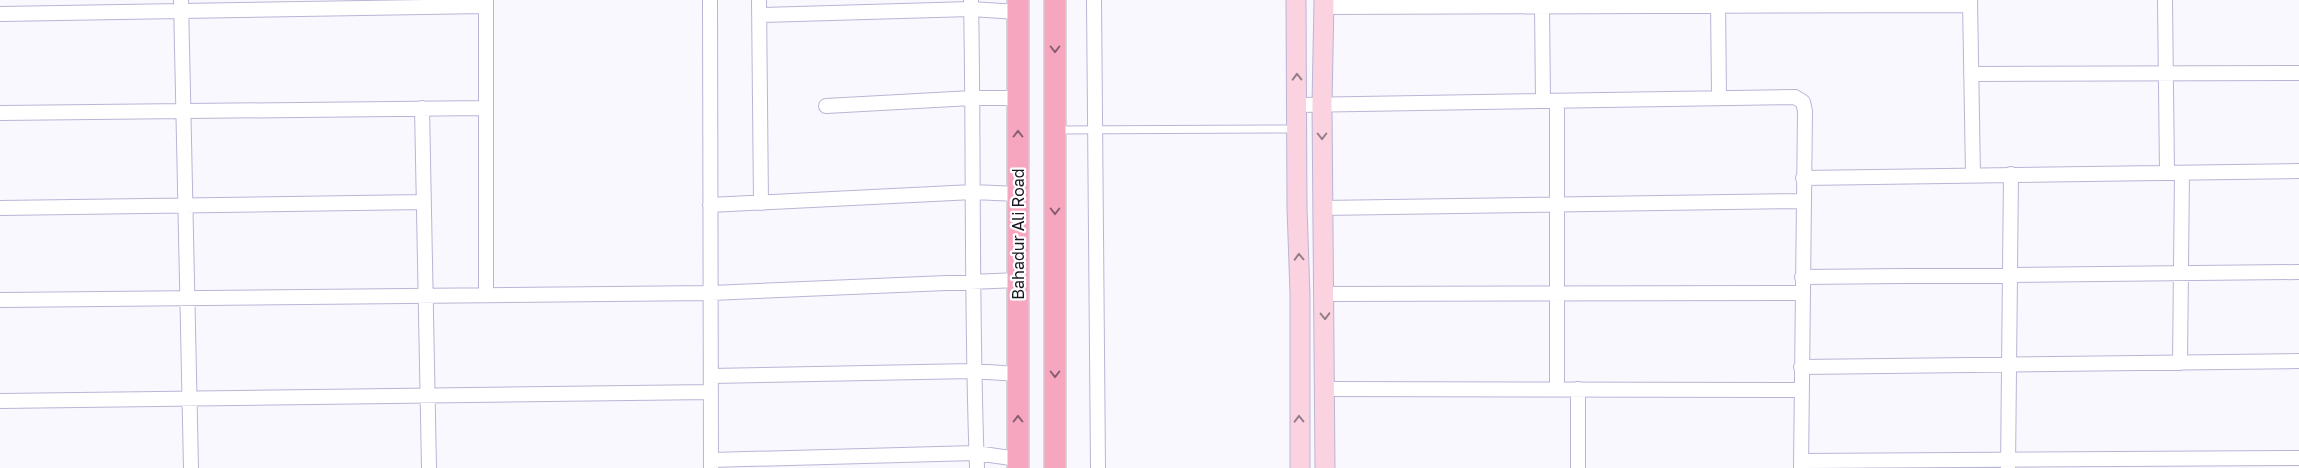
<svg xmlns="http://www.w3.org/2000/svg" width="2299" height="468" viewBox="0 0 2299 468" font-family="'Golos Text',sans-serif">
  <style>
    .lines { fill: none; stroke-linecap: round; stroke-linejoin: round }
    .lane-casing { stroke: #b9b5d6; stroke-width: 9 }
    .street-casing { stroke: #b9b5d6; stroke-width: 16 }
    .secondary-casing { stroke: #b9b5d6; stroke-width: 21 }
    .primary-casing { stroke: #d6d5d7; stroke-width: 24 }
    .lane { stroke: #fff; stroke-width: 7 }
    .street { stroke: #fff; stroke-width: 14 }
    .secondary { stroke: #fbd3e0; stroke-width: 19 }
    .primary { stroke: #f7a6c0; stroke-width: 21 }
    .oneway { stroke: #885e72 }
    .oneway2 { stroke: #957e8b }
    .labels { text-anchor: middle; stroke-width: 4.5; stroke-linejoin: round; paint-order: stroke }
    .street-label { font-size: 16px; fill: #191723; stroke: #fff }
  </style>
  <rect width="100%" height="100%" fill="#f9f8ff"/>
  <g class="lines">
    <defs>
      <path id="lane" d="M1058,130L1294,129"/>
      <path id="street" d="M181,0L191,468
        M486,0V295
        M710,0L711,468
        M759,0L761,203
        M971,0C974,156 971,312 977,468
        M1094,0L1098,468
        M1718,0L1719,98
        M1970,0L1973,175
        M2165,0L2167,173
        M1324,7L1970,5
        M1542,7L1543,101
        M0,14L486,6
        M759,15L971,9L1018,12
        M1971,74L2299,73
        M1298,105L1795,97L1803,102L1805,111L1801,468
        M826,106L972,98H1018
        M422,108L429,468
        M0,113L485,108
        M1803,178L2299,171
        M710,205L973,192L1018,194
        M0,208L424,202
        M1322,208L1803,201
        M1802,277L2299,272
        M1325,294L1802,293
        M0,300L711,293L1019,280
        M2180,363L2182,173
        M1801,367L2299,361
        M711,376L973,371L1018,374
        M1326,389L1801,390
        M1557,389V101
        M0,401L711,392
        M711,460L976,453L1018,459
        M1801,461L2299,458
        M1578,468V389
        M2008,468L2011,174"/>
      <path id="secondary" d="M1296,0L1297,208L1300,294V468
        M1324,0L1322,105L1325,468"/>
      <path id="primary" d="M1018,0V468
        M1055,468V0"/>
    </defs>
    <use href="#lane" class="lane-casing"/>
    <use href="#street" class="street-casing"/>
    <use href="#secondary" class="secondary-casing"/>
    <use href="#primary" class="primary-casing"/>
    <use href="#lane" class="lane"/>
    <use href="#street" class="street"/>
    <use href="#secondary" class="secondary"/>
    <use href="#primary" class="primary"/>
  </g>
  <defs><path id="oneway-chevron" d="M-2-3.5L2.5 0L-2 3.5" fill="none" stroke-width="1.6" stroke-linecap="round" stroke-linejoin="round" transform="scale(1.25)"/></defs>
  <g class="oneway">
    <use href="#oneway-chevron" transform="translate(1055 49) rotate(90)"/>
    <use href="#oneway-chevron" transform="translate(1018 134) rotate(-90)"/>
    <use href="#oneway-chevron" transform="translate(1055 211) rotate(90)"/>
    <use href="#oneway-chevron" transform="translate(1055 374) rotate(90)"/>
    <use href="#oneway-chevron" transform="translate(1018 419) rotate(-90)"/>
  </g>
  <g class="oneway2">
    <use href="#oneway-chevron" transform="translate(1297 77) rotate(-91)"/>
    <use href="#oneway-chevron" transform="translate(1322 136) rotate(90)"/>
    <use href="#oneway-chevron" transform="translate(1299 257) rotate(-92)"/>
    <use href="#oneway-chevron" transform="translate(1325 316) rotate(89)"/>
    <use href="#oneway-chevron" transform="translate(1299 419) rotate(-91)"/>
  </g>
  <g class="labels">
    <g class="street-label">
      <text transform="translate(1018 234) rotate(-90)" y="6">Bahadur Ali Road</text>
    </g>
  </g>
</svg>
